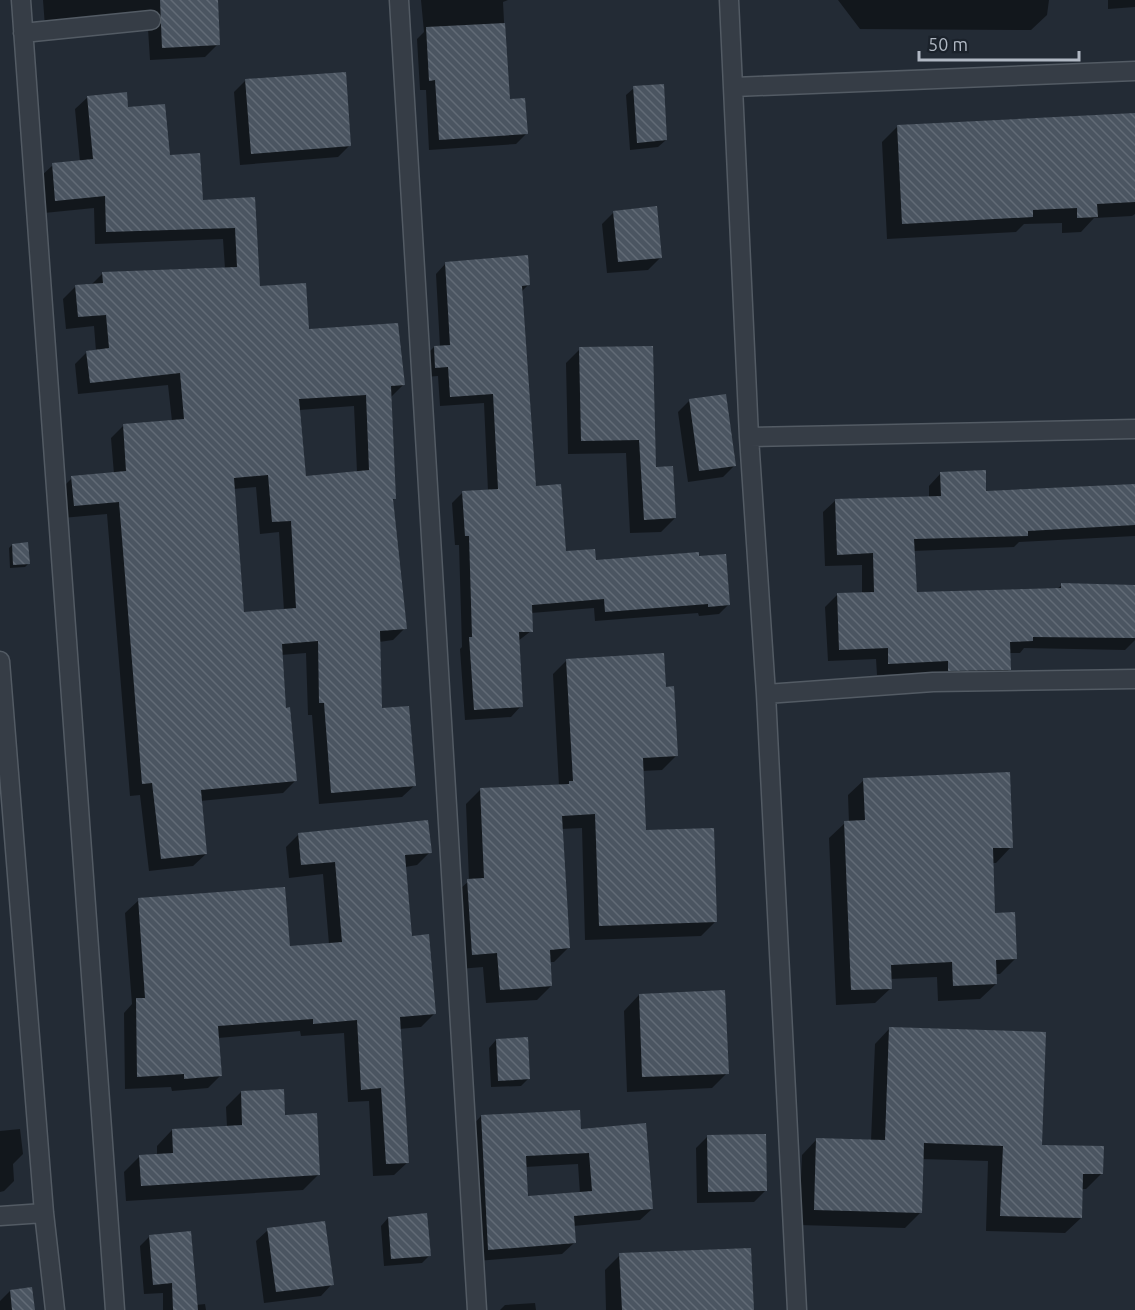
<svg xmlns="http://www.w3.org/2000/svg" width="1135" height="1310" viewBox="0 0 1135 1310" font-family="Ubuntu,sans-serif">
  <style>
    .shadow { fill: #0007; fill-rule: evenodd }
    .building { fill: url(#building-back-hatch); fill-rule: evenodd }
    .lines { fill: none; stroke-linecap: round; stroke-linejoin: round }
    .minor-casing { stroke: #535b64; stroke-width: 21 }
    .minor { stroke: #363d46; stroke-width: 18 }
  </style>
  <defs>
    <pattern id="building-back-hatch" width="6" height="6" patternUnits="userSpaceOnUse" patternTransform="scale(1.5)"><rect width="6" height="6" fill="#4b5561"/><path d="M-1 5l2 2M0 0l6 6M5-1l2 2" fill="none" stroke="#626b76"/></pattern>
  </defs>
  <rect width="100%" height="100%" fill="#232b35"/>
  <path class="shadow" d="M43,0H216L218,44L205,57L150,60L147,13L45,27Z
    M421,0H508L503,2L508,100L526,134L516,144L429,150L426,90H420L417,39L424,32Z
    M838,0H1049L1047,15L1031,30L860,29Z
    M1108,0H1135V7L1108,9Z
    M246,80L349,146L338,157L240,165L234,92Z
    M634,88L666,140L658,147L630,150L626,95Z
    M88,97L127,109L202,202L254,199L259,287L308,331L404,384L391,397L394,499L392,501L405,628L393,640L379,642L380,710L415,785L402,797L319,804L312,715H308L306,653L281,655L284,709L295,781L283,793L200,801L206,854L193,866L149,871L140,795L130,796L107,514L62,518L60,490L72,478L114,474L111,438L123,426L172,421L168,385L78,394L75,364L87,352L96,351L94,326L66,329L63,299L75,287L91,285L103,273L225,269L223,239L95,244L94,208L44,213L40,177L53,165L80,162L75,109ZM354,406L357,472L304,478L299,410ZM256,487L260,534L279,532L284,611L242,614L233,489Z
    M1135,114V214L1132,216L1094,218L1081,232L1062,233V223L1024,224L1016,232L887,239L882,142L898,126Z
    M614,212L660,258L648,270L607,273L602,224Z
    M446,263L528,285L521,292L534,488L565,552L594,562L698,558L729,604L719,614L699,616L698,613L595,621L594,608L531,613V631L518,641L521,706L511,717L465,720L460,649L462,647L459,545H455L452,503L462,493L488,491L484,403L440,406L438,376L425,377L424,357L434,347H440L436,274Z
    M652,347L654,469L675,518L661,532L630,533L626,453L568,454L566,363L580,349Z
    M690,400L734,466L723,477L688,482L678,412Z
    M941,473L985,493L1135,485V536L1019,542L1014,547L913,551L917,593L1057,589L1062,585L1135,586V640L1125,650L1024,648L1020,653H1009L1010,669L997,681L936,682V673L877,675L876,659L828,661L825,607L837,595L862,594V565L825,566L823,512L836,500L929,498V486Z
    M12,545L28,564L25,567L10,568L9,548Z
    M567,660L664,689L676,756L662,770L642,771L645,831L715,922L701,936L585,940L582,828L561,829L568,948L554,962H549L551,986L537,1000L486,1003L483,967L459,969L453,895L469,881L466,804L480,790L559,786L553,674Z
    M864,780L1011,847L996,863H992L994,915L1016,958L1000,974H995L996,984L980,999L938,1001L937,977L890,979L891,988L875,1003L836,1005L829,838L845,823H849L848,795Z
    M299,834L430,852L417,865L405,867L411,937L434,1014L421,1027L399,1029L408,1162L394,1175L373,1176L369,1101L348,1102L344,1033L301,1036L300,1031L218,1038L221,1075L208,1088L172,1091L171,1087L125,1089L124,1013L132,1004L125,913L139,900L288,947L329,944L323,874L289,878L286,847Z
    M639,995L727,1073L712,1088L627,1092L624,1011Z
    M890,1028L1040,1146L1101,1174L1086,1189H1082L1081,1218L1065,1233L986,1231L988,1161L922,1159L921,1212L905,1228L799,1225L802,1155L817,1139L871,1141L875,1044Z
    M496,1040L529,1078L521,1086L491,1087L489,1048Z
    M241,1092L284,1117L319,1174L303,1190L126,1201L124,1172L140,1156L157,1155V1146L172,1130L227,1127L226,1107Z
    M481,1116L579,1130L652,1209L640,1220L573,1226L574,1243L562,1254L477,1261L470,1128ZM578,1164L580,1194L526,1198L525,1167Z
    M20,1129L23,1154L13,1164L14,1181L4,1191L0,1192V1131Z
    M707,1137L765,1191L754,1202L697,1203L696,1148Z
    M388,1218L430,1255L422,1263L384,1266L381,1226Z
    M268,1230L332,1284L321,1296L264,1303L256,1241Z
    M150,1236L196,1305L205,1304L206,1310H163V1293L144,1294L140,1246Z
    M620,1255L753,1310H606L605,1270Z
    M10,1291L33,1310H0V1301Z
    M535,1303L536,1310H500L505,1305Z"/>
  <path class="building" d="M160,0H218L220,45L162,48Z
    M505,23L510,99L525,98L528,134L439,140L435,80L429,81L426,27Z
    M346,72L351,146L251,154L245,79Z
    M664,84L667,140L637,143L633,86Z
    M127,92L128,107L165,104L170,155L200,153L203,200L255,197L260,286L306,283L309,329L398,323L405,385L391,386L396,499H393L407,629L380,631L382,708L409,706L416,786L331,793L324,703H319L318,641L282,644L286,708L290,707L297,781L201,790L207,854L161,859L152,783L142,784L119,502L74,506L71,476L126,471L123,424L184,419L180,373L90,383L86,351L109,348L106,315L78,317L75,285L103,283L102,272L237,267L235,228L106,232L105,196L55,201L52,163L93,159L87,96ZM366,395L369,470L306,476L299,399ZM268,475L272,522L291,521L296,608L244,612L234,478Z
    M1135,113V202L1097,204L1098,217L1077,218V208L1033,210V217L902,224L897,125Z
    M657,206L662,258L618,262L613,211Z
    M528,255L530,285L522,286L536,486L561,484L566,551L595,549L596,560L699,552V556L726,554L730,605L708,607V604L605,612L604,599L532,605L533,632H519L523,707L474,710L469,637H472L469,536H465L462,491L498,489L493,394L450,397L448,367L435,368L434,346L450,345L445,262Z
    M653,346L656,467L673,466L676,518L644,520L639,440L581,441L579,347Z
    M726,394L736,466L699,471L689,399Z
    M986,470V491L1135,484V525L1028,531V536L914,539L917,592L1061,588V583L1135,585V638L1033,637V641L1010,642L1011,670L948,671V661L888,664V648L839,650L837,593L874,592L873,553L837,555L835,499L941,496L940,472Z
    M28,542L30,564L13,565L12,544Z
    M664,653L666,687L674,686L678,756L643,758L646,830L714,828L717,922L599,926L595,814L562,816L570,948L550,950L552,986L500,990L497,953L472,955L467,879L484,878L480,788L569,784V781H573L566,659Z
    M1010,772L1013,848H993L995,913L1015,912L1017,959L996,960L997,984L953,986L952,962L891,965L892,989L851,990L844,821L865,820L863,778Z
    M428,820L432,853L405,855L412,936L429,934L436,1014L400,1017L409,1163L386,1164L381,1088L361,1090L357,1020L313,1024V1019L218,1026L222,1076L184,1079V1074L137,1077L136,998H145L138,898L285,887L290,946L342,942L335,862L301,865L298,833Z
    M725,990L729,1074L642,1077L639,994Z
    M889,1027L1046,1032L1042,1145L1104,1146L1103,1174H1083L1082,1218L1000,1216L1003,1146L924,1143L922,1213L814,1210L816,1138L885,1140Z
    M528,1037L530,1079L498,1081L496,1039Z
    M284,1089L285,1115L317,1113L320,1175L141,1186L139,1155L173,1153L172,1129L242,1125L241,1091Z
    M580,1110L581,1129L646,1123L653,1209L574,1216L576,1243L488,1250L481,1115ZM589,1153L592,1191L528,1196L526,1156Z
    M766,1134L767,1191L708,1192L707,1135Z
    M427,1213L431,1256L391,1259L388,1217Z
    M325,1221L334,1285L276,1292L267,1228Z
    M191,1231L198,1310H173L172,1283L153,1285L149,1235Z
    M751,1248L754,1310H622L619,1253Z
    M32,1287L35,1310H12L10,1290Z"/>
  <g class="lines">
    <defs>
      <path id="minor" d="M21,0L115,1310
        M399,0L477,1310
        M729,0L749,437L766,694L797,1310
        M23,33L151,20
        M734,87L1135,71
        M749,437L1135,429
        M0,661L44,1213L55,1310
        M766,694L933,682L1135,679
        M0,1216L44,1213"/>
    </defs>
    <use href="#minor" class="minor-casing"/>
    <use href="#minor" class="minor"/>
  </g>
  <path d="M919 51v9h160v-9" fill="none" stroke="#b0b8c3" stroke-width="3"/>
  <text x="928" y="51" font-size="18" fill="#b0b8c3" stroke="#1b222b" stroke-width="4.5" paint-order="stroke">50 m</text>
</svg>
